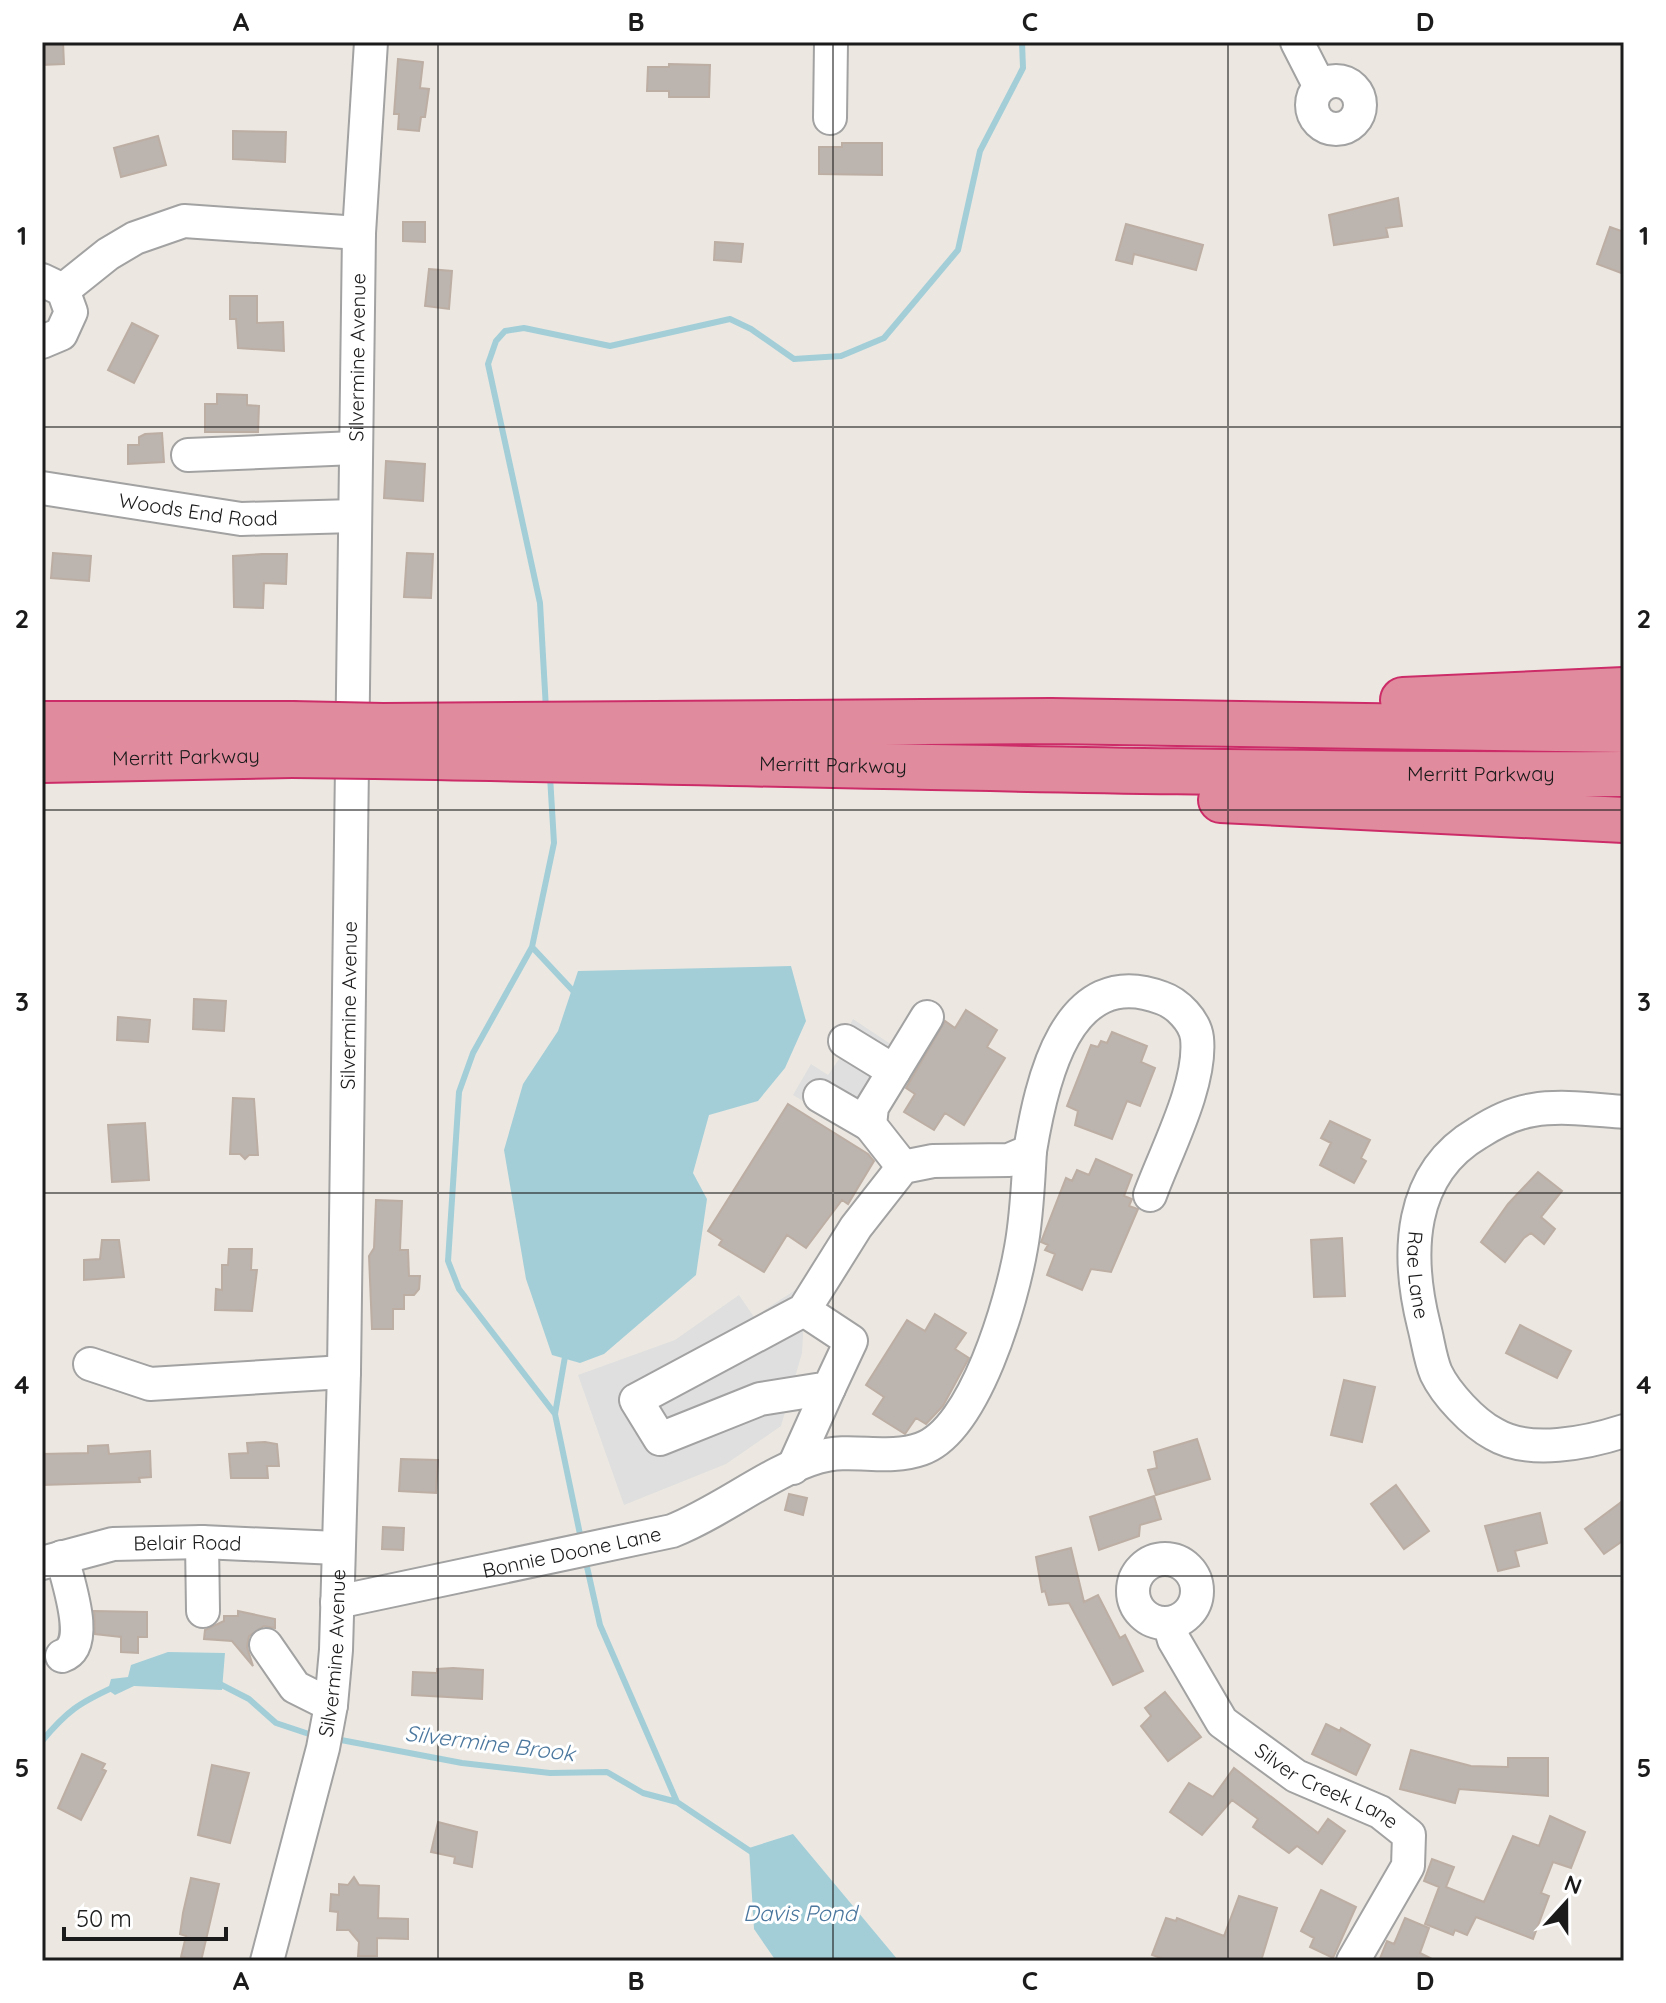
<svg xmlns="http://www.w3.org/2000/svg" width="1666" height="2003" viewBox="0 0 1666 2003" font-family="Quicksand,sans-serif">
  <style>
    .parking { fill: #dfdfdf }
    .water { fill: #a3ced8 }
    .lines { fill: none; stroke-linecap: round; stroke-linejoin: round }
    .stream { stroke: #a3ced8; stroke-width: 6 }
    .building { fill: #bcb4ae; stroke: #bdaea4; stroke-width: 2 }
    .minor-casing { stroke: #a2a2a2; stroke-width: 36 }
    .highway-casing { stroke: #cc2c68; stroke-width: 48 }
    .minor { stroke: #fff; stroke-width: 32 }
    .highway { stroke: #e18c9e; stroke-width: 44 }
    .highway-bridge-casing { stroke: #cc2c68; stroke-width: 48; stroke-linecap: butt }
    .highway-bridge { stroke: #e18c9e; stroke-width: 44 }
    .grid { fill: none; stroke: #1b1b1b; stroke-width: 2; stroke-opacity: 0.55 }
    .labels { text-anchor: middle; stroke-width: 6; stroke-linejoin: round; paint-order: stroke }
    .street-label { font-size: 20px; fill: #1b1b1b; stroke: #fff }
    .water-label { font-size: 22px; font-style: italic; fill: #4b779e; stroke: #fff }
    .neatline { fill: none; stroke: #1b1b1b; stroke-width: 3 }
    .grid-label { font-size: 26px; text-anchor: middle; font-weight: bold; fill: #1b1b1b }
  </style>
  <rect width="100%" height="100%" fill="#ece8e1"/>
  <path class="parking" d="M853,1019L907,1055L861,1135L793,1095L811,1064L828,1075L844,1052L840,1044Z
    M806,1283L802,1353L781,1426L726,1464L624,1505L578,1375L675,1340L739,1295L754,1317Z"/>
  <path class="water" d="M791,966L806,1021L785,1068L758,1101L709,1115L693,1173L707,1199L696,1275L604,1354L580,1363L552,1355L526,1279L504,1150L523,1084L558,1031L578,971Z
    M168,1652L225,1653L222,1690L134,1686L115,1695L108,1690L111,1679L128,1677L131,1665Z
    M793,1834L898,1960L899,1961H776L754,1929L749,1848Z"/>
  <g class="lines">
    <path class="stream" d="M546,709L540,603L488,364L496,341L505,331L524,328L610,346L730,319L751,329L794,359L841,356L884,338L958,250L980,151L1023,68L1022,42
      M550,776L554,843L532,947L473,1053L459,1092L448,1261L459,1289L555,1414L581,1539
      M532,947L576,994
      M555,1414L566,1351
      M585,1558L600,1625L677,1802L753,1853
      M212,1680L249,1699L276,1723L312,1735
      M341,1740L462,1763L550,1773L607,1772L643,1793L677,1802
      M42,1741C67,1711 79,1703 114,1687"/>
  </g>
  <path class="building" d="M42,42H63L64,64L42,65Z
    M398,59L423,62L420,88L429,89L425,117H421L419,131L398,129L399,114H394Z
    M669,64L710,65L709,97H669V91H647L648,67H669Z
    M233,131L286,132L285,162L233,159Z
    M158,136L166,165L121,177L114,148Z
    M842,143H882V175L819,174V147H842Z
    M1398,198L1402,226L1386,228L1388,237L1334,245L1329,215Z
    M403,222H425V242L403,241Z
    M1126,224L1203,245L1196,270L1134,254L1132,264L1116,260Z
    M1610,227L1624,232V274L1597,264Z
    M715,242L743,244L741,262L714,260Z
    M429,269L452,271L449,309L425,306Z
    M230,296H257V323L283,322L284,351L238,348L236,319H230Z
    M132,323L158,336L134,383L108,370Z
    M217,394L247,395V405L259,406L258,432H205V404H217Z
    M162,433L164,462L128,464V445H139V437L145,434Z
    M386,461L425,464L423,501L384,498Z
    M53,553L91,556L89,581L51,578Z
    M407,553L433,554L431,598L404,597Z
    M262,554H287L286,584L264,583L263,608L234,607L233,556Z
    M194,999L226,1001L224,1031L193,1029Z
    M966,1010L997,1030L987,1047L1005,1058L964,1125L945,1113L934,1130L904,1112L915,1094L906,1088L945,1021L955,1028Z
    M118,1017L150,1020L148,1042L117,1040Z
    M1112,1032L1147,1046L1141,1062L1155,1068L1140,1106L1127,1101L1112,1139L1075,1125L1078,1111L1067,1106L1091,1045L1098,1047L1101,1041L1107,1043Z
    M233,1098L254,1099L258,1155H249L245,1159L240,1154H230Z
    M788,1104L868,1154L874,1161L848,1204L842,1200L806,1248L787,1235L764,1272L719,1245L722,1240L708,1231Z
    M1330,1121L1370,1140L1361,1158L1366,1161L1354,1183L1320,1165L1331,1143L1321,1138Z
    M145,1123L149,1180L112,1182L108,1125Z
    M1096,1159L1132,1175L1124,1196L1132,1199L1129,1206L1138,1209L1111,1272L1091,1269L1082,1290L1047,1275L1055,1254L1045,1250L1048,1245L1041,1242L1066,1178L1072,1181L1077,1170L1089,1175Z
    M1538,1172L1562,1191L1541,1217L1555,1229L1544,1244L1531,1233L1524,1238L1505,1262L1481,1242L1508,1204Z
    M376,1200L402,1201L400,1250H408L409,1276H420L419,1289L414,1295H404V1309H393V1329H372L369,1256L374,1248Z
    M1342,1238L1345,1296L1314,1297L1311,1240Z
    M102,1240H119L124,1277L84,1280V1260L100,1259Z
    M229,1249H252L251,1270H257L252,1311L215,1310L216,1289L222,1290V1265H228Z
    M935,1314L966,1333L955,1349L969,1358L943,1406L926,1424L916,1418L905,1434L873,1414L884,1397L866,1385L907,1320L925,1331Z
    M1520,1325L1571,1351L1557,1378L1506,1353Z
    M1344,1380L1375,1387L1362,1442L1331,1435Z
    M1197,1439L1210,1479L1156,1495L1148,1470L1157,1468L1154,1452Z
    M265,1442L277,1444L279,1466H267L268,1478H231L229,1454L248,1453L247,1443Z
    M108,1445L109,1454L150,1451L151,1477L139,1478L140,1482L42,1485V1454L88,1453V1446Z
    M401,1459L438,1460L436,1493L399,1491Z
    M1396,1485L1429,1531L1404,1549L1371,1504Z
    M789,1494L807,1498L803,1515L785,1510Z
    M1154,1496L1161,1519L1140,1525L1139,1536L1099,1550L1090,1517Z
    M1624,1500V1540L1604,1554L1585,1529Z
    M1540,1513L1547,1543L1515,1551L1519,1566L1498,1571L1485,1526Z
    M383,1527L404,1528L403,1550L382,1549Z
    M1071,1548L1084,1602L1098,1595L1120,1638L1125,1635L1143,1671L1113,1685L1069,1603L1049,1605L1045,1591L1042,1592L1036,1557Z
    M94,1611L147,1612V1637H138V1653L121,1652V1637L95,1634Z
    M238,1611L275,1619V1628L264,1626L249,1636L247,1647L253,1666L232,1641L204,1639L205,1630L224,1621V1616H238Z
    M453,1668L483,1670L482,1699L412,1695L413,1672L437,1673V1669Z
    M1165,1692L1201,1737L1168,1761L1141,1726L1151,1716L1145,1708Z
    M1326,1724L1340,1731L1341,1728L1370,1745L1356,1775L1312,1754Z
    M1411,1750L1471,1766L1508,1767V1758H1548V1796L1459,1789L1455,1803L1400,1789Z
    M82,1754L105,1764L102,1769L106,1771L81,1820L58,1808Z
    M212,1765L249,1773L230,1843L198,1835Z
    M1234,1768L1318,1833L1328,1819L1345,1831L1322,1864L1297,1846L1289,1853L1253,1827L1258,1819L1232,1800L1202,1835L1170,1812L1189,1783L1213,1797Z
    M1550,1816L1585,1832L1571,1868L1553,1862L1541,1893L1549,1896L1533,1939L1476,1917L1467,1935L1455,1930L1453,1935L1425,1924L1439,1887L1424,1881L1432,1859L1454,1867L1446,1887L1484,1902L1513,1836L1539,1846Z
    M438,1822L477,1832L472,1867L454,1863L455,1857L431,1852Z
    M354,1877L359,1885L379,1886L378,1918L408,1919V1939L377,1938V1956H358L359,1942L349,1930H337L338,1912L330,1911L331,1894L339,1895V1884L348,1885Z
    M191,1878L219,1884L201,1961L181,1957L186,1936L180,1934L183,1913Z
    M1321,1890L1356,1907L1333,1958L1310,1947L1314,1938L1301,1931Z
    M1239,1896L1277,1908L1261,1961H1169L1152,1955L1166,1918L1176,1921L1177,1918L1224,1936Z
    M1405,1918L1429,1928L1420,1953L1436,1961H1379L1387,1941L1394,1944Z"/>
  <g class="lines">
    <defs>
      <g id="minor">
        <path d="M1297,42L1320,87"/>
        <circle cx="1336" cy="105" r="24"/>
        <path d="M830,118L831,42"/>
        <path d="M42,280L63,290L71,312L61,334L42,342"/>
        <path d="M63,290L108,254L135,238L184,221L359,233"/>
        <path d="M188,455L355,448"/>
        <path id="s1" d="M42,488L241,519L355,516"/>
        <path d="M845,1041L894,1071"/>
        <path d="M820,1096L870,1125"/>
        <path id="s2" d="M1624,1112C1595,1110 1562,1105 1533,1110C1513,1113 1495,1122 1478,1133C1408,1174 1406,1254 1424,1326C1428,1341 1430,1359 1436,1373C1446,1394 1473,1423 1494,1434C1529,1455 1587,1443 1624,1431"/>
        <path d="M903,1167L870,1125L872,1107L927,1017"/>
        <path d="M804,1310L851,1341L829,1388L760,1399L660,1439L636,1400L804,1310L856,1227L903,1167L933,1161L1009,1160L1030,1151C1041,1084 1066,961 1162,998C1177,1003 1195,1021 1197,1038C1202,1084 1166,1151 1150,1195"/>
        <path d="M90,1364L150,1384L344,1372"/>
        <path d="M793,1468L829,1388"/>
        <path d="M202,1542L203,1611"/>
        <circle cx="1165" cy="1591" r="32"/>
        <path id="s3" d="M42,1563L113,1544L202,1542L337,1548"/>
        <path id="s4" d="M337,1602L672,1531C721,1512 770,1471 818,1457C851,1447 887,1461 921,1449C975,1431 1012,1300 1021,1248C1027,1216 1028,1183 1030,1151"/>
        <path id="s5" d="M1169,1623L1174,1640L1222,1722L1296,1776L1380,1812L1409,1835L1408,1866L1353,1961"/>
        <path d="M266,1645L295,1687L331,1705"/>
        <path d="M62,1656C92,1646 67,1580 62,1557"/>
        <path id="s6" d="M267,1961L323,1748L331,1705L336,1650L344,1372L359,233L371,42"/>
      </g>
      <g id="highway">
        <path d="M1403,700L1624,690"/>
        <path d="M42,724H292"/>
        <path d="M383,726L1051,721L1624,730"/>
        <path id="s7" d="M375,756C791,763 1208,776 1624,774"/>
        <path id="s8" d="M42,760L292,755"/>
        <path d="M1221,800L1624,820"/>
      </g>
    </defs>
    <use href="#minor" class="minor-casing"/>
    <use href="#highway" class="highway-casing"/>
    <use href="#minor" class="minor"/>
    <use href="#highway" class="highway"/>
    <defs>
      <path id="highway-bridge" d="M292,724L383,726
        M292,755L375,756"/>
    </defs>
    <use href="#highway-bridge" class="highway-bridge-casing"/>
    <use href="#highway-bridge" class="highway-bridge"/>
  </g>
  <path class="grid" d="M438,42V1961M833,42V1961M1228,42V1961M42,427H1624M42,810H1624M42,1193H1624M42,1576H1624"/>
  <g class="labels">
    <g class="street-label">
      <text dy="7" stroke="none"><textPath href="#s6" startOffset="1612">Silvermine Avenue</textPath></text>
      <text dy="7" stroke="none"><textPath href="#s1" startOffset="158">Woods End Road</textPath></text>
      <text dy="7" stroke="none"><textPath href="#s8" startOffset="144">Merritt Parkway</textPath></text>
      <text dy="7" stroke="none"><textPath href="#s7" startOffset="458">Merritt Parkway</textPath></text>
      <text dy="7" stroke="none"><textPath href="#s7" startOffset="1106">Merritt Parkway</textPath></text>
      <text dy="7" stroke="none"><textPath href="#s6" startOffset="964">Silvermine Avenue</textPath></text>
      <text dy="7" stroke="none"><textPath href="#s2" startOffset="316">Rae Lane</textPath></text>
      <text dy="7" stroke="none"><textPath href="#s3" startOffset="148">Belair Road</textPath></text>
      <text dy="7" stroke="none"><textPath href="#s4" startOffset="240">Bonnie Doone Lane</textPath></text>
      <text dy="7" stroke="none"><textPath href="#s6" startOffset="316">Silvermine Avenue</textPath></text>
      <text dy="7" stroke="none"><textPath href="#s5" startOffset="236">Silver Creek Lane</textPath></text>
    </g>
    <g class="water-label">
      <text transform="translate(490 1743) rotate(7)" y="8">Silvermine Brook</text>
      <text x="800" y="1921">Davis Pond</text>
    </g>
  </g>
  <rect width="1666" height="2003" fill="none" stroke="#ffffff" stroke-width="88"/>
  <g transform="translate(1566 1903) rotate(21)" stroke="#ffffff" stroke-width="6" paint-order="stroke">
  <path d="M0-6L14 30L0 20L-14 30Z" fill="#1b1b1b"/>
  <text y="-12" font-size="22" font-weight="bold" text-anchor="middle" fill="#1b1b1b">N</text>
  </g>
  <path d="M64 1927v12h162v-12" fill="none" stroke="#1b1b1b" stroke-width="4"/>
  <text x="76" y="1927" font-size="24" fill="#1b1b1b" stroke="#ffffff" stroke-width="6" paint-order="stroke">50 m</text>
  <rect x="44" y="44" width="1578" height="1915" class="neatline"/>
  <g class="grid-label">
    <text x="241" y="31">A</text>
    <text x="636" y="31">B</text>
    <text x="1030" y="31">C</text>
    <text x="1425" y="31">D</text>
    <text x="22" y="245">1</text>
    <text x="1644" y="245">1</text>
    <text x="22" y="628">2</text>
    <text x="1644" y="628">2</text>
    <text x="22" y="1011">3</text>
    <text x="1644" y="1011">3</text>
    <text x="22" y="1394">4</text>
    <text x="1644" y="1394">4</text>
    <text x="22" y="1777">5</text>
    <text x="1644" y="1777">5</text>
    <text x="241" y="1990">A</text>
    <text x="636" y="1990">B</text>
    <text x="1030" y="1990">C</text>
    <text x="1425" y="1990">D</text>
  </g>
</svg>
